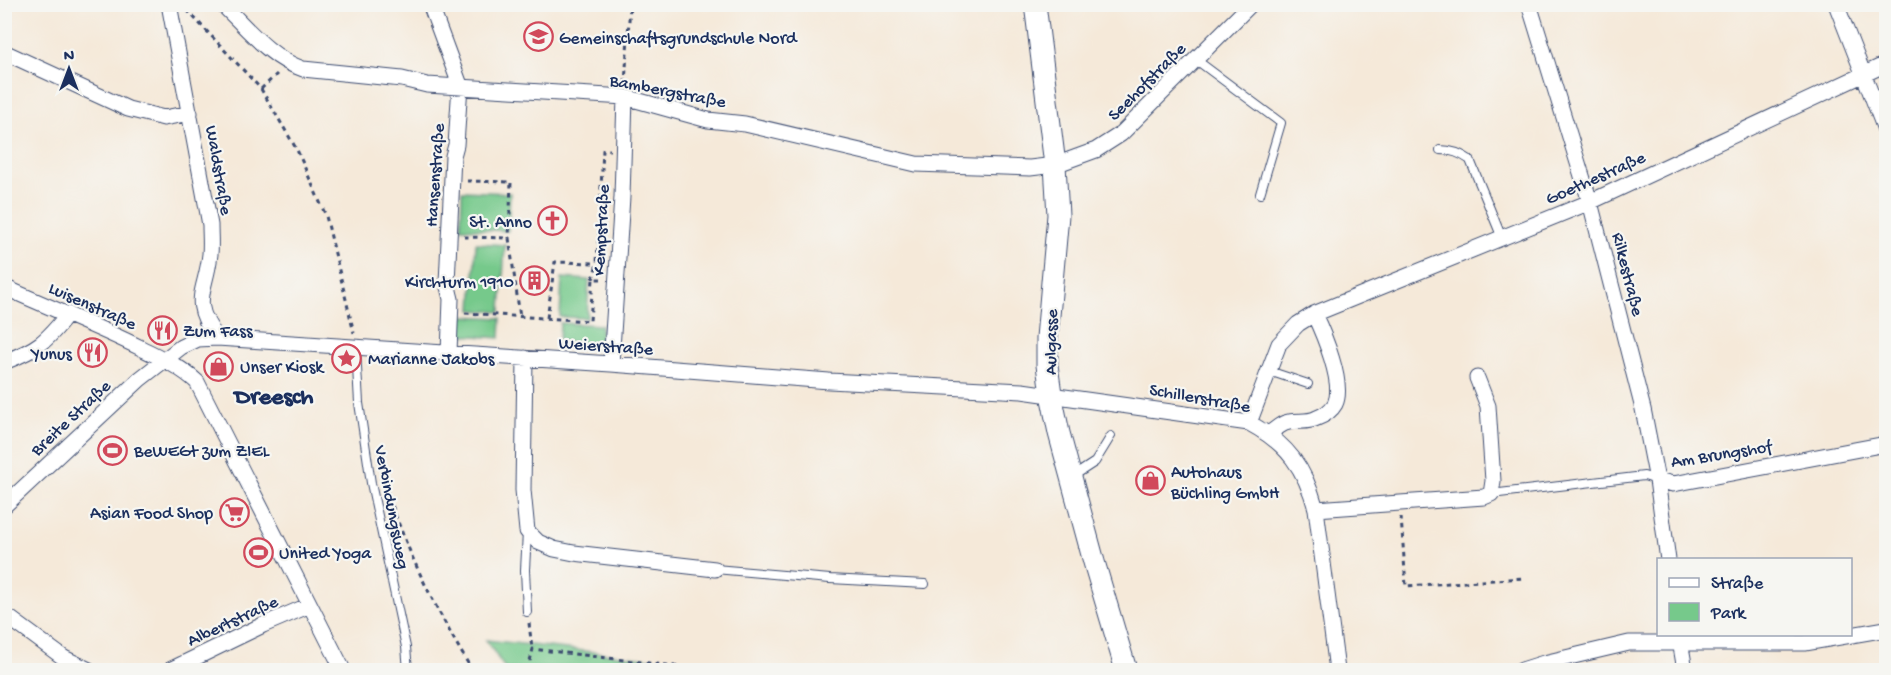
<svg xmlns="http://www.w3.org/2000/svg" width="1891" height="675" viewBox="0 0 1891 675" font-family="'Gochi Hand',sans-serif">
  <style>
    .green { fill: #76c98b; stroke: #487c74; stroke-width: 1.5 }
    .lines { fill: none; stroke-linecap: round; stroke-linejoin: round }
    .service-casing { stroke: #3c4b70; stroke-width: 10 }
    .minor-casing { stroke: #3c4b70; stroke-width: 17 }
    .secondary-casing { stroke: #3c4b70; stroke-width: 23 }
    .path { stroke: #3c4b70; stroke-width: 3; stroke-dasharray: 4.5 4.5; stroke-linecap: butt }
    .service { stroke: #fff; stroke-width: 8 }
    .minor { stroke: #fff; stroke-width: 15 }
    .secondary { stroke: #fff; stroke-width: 21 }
    .labels { text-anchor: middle; stroke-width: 4.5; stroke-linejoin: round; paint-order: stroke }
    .poi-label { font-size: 18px; fill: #1b2f5e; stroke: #f6f6f2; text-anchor: start }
    .street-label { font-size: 18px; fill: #1b2f5e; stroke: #f6f6f2 }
    .district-label { font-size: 24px; font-weight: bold; fill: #1b2f5e; stroke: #f6f6f2 }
  </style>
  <rect width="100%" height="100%" fill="#f6f6f2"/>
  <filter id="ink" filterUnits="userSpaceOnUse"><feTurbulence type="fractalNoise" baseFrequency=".0167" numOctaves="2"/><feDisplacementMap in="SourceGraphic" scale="12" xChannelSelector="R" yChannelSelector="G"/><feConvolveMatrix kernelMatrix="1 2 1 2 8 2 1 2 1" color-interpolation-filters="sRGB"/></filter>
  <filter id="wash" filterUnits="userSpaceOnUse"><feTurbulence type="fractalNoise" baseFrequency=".008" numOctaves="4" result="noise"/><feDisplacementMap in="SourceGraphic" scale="24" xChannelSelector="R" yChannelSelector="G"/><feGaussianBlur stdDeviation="1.35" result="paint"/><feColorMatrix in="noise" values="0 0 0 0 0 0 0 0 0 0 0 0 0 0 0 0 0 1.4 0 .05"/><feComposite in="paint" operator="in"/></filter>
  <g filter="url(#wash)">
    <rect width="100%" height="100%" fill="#f5e9d9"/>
    <path class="green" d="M462,191L510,193L508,231L461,228Z
      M476,243L505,245L501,312L472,310Z
      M562,278L589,280L587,318L560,317Z
      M462,316L501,318L500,338L461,335Z
      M560,323L601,325L600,344L559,341Z
      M486,640L753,670H506Z"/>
  </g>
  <g filter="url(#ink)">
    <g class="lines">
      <defs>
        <path id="service" d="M1195,59L1281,123L1260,194
          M1440,150C1452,150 1460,153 1470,160L1502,238
          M356,349L359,403L371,483L406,647L408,670
          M1269,371L1308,384
          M1072,477L1095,462L1111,436
          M1491,494L1644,476L1657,480
          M527,532L525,570L527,612
          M715,569L830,579L925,584"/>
        <path id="minor" d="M169,4L210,225C210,234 211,244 210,254C206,293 189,300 217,338
          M222,4C247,28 270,58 303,69L402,79L427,85L625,97L708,120L745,124L916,164L1030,168L1055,165L1096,150L1121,134L1251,4
          M430,4L460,85L456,145L453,156L447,283L451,299L449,353
          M1529,4L1590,202L1643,409L1657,480L1668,560
          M1836,4L1886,132
          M4,52L128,109L164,118L190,113
          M4,287C50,308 97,326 141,348C161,358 181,367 197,382L343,670
          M525,358L523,490L527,531L538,542L554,549L574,553L715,569
          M4,362C38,349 46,342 68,314
          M611,364L622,197L625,97
          M1249,423L1279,344L1298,324L1314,314L1590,202L1886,64
          M1269,434C1275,429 1282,423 1289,422C1299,420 1308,423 1317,418C1325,415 1331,411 1335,404C1345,384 1323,333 1314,314
          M1657,480L1673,484L1886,444
          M4,506L140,379L181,347L198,339L217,338L611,364L829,381L1022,391L1249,423C1287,443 1305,468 1316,509L1337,670
          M1316,509L1484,497L1491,494L1493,481L1488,406L1477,378
          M11,619L64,658L89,670
          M1679,635L1685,670
          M170,670L263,625L310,605
          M1522,670L1544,663L1629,643H1805L1886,629"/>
        <path id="secondary" d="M1035,4L1055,165L1058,215L1047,338V365L1051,394L1059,433L1094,562L1126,670"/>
      </defs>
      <use href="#service" class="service-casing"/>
      <use href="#minor" class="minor-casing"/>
      <use href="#secondary" class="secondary-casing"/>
      <path class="path" d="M187,10L261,89L297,150L326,216L354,333
        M625,84L630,4
        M261,89L277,74
        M467,181L511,182L509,238
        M464,237L509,238L520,317
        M593,279L597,263L603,150H610
        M465,313L590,321L593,279H601
        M547,318L555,262L597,263
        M384,480C404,548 436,610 472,670
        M1401,517L1406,586L1524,578
        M529,623L532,649
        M531,670L530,661L533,649L707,670"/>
      <use href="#service" class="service"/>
      <use href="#minor" class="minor"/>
      <use href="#secondary" class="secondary"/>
    </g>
  </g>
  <defs>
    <symbol id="school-ring" viewBox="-11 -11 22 22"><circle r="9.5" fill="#f6f6f2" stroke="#d1495b" stroke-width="1.5"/><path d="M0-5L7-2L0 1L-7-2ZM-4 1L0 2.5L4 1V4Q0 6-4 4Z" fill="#d1495b"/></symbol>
    <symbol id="church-ring" viewBox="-11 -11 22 22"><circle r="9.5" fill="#f6f6f2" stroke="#d1495b" stroke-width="1.5"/><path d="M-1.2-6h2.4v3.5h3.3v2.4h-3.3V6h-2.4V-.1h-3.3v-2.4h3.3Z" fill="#d1495b"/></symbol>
    <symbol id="building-ring" viewBox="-11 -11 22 22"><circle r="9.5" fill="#f6f6f2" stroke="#d1495b" stroke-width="1.5"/><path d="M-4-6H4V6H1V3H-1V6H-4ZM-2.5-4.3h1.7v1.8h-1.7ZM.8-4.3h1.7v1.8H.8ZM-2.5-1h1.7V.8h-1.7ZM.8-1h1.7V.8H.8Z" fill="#d1495b"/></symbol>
    <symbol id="restaurant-ring" viewBox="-11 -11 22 22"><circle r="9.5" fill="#f6f6f2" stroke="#d1495b" stroke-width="1.5"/><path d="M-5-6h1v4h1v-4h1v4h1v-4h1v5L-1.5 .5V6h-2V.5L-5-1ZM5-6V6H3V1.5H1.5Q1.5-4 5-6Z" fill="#d1495b"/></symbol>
    <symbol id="sight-ring" viewBox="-11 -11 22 22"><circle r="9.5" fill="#f6f6f2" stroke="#d1495b" stroke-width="1.5"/><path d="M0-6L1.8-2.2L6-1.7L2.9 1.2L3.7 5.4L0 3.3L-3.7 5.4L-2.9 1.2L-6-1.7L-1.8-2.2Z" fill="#d1495b"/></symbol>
    <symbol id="shop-ring" viewBox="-11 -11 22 22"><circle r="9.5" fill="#f6f6f2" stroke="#d1495b" stroke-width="1.5"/><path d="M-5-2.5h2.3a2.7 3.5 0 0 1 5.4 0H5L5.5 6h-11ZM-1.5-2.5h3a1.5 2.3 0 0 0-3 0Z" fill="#d1495b"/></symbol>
    <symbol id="stadium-ring" viewBox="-11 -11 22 22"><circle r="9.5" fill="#f6f6f2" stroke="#d1495b" stroke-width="1.5"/><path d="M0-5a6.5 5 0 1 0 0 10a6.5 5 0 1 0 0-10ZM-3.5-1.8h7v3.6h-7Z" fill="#d1495b"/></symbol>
    <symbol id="supermarket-ring" viewBox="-11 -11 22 22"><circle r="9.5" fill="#f6f6f2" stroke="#d1495b" stroke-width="1.5"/><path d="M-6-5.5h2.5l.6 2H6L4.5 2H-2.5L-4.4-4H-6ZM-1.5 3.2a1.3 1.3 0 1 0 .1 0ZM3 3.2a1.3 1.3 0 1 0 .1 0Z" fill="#d1495b"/></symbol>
  </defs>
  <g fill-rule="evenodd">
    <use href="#school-ring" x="522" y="20" width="33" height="33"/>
    <use href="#church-ring" x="536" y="204" width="33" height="33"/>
    <use href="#building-ring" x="518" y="264" width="33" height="33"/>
    <use href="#restaurant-ring" x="146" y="314" width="33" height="33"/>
    <use href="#restaurant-ring" x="76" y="336" width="33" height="33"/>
    <use href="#sight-ring" x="330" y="342" width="33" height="33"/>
    <use href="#shop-ring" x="202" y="350" width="33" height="33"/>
    <use href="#stadium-ring" x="96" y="434" width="33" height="33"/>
    <use href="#shop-ring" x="1134" y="464" width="33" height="33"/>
    <use href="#supermarket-ring" x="218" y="496" width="33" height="33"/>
    <use href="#stadium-ring" x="242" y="536" width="33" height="33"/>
  </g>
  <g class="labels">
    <g class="poi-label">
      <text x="559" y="43">Gemeinschaftsgrundschule Nord</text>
      <text x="532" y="227" text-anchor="end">St. Anno</text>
      <text x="514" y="287" text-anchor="end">Kirchturm 1910</text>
      <text x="183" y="336">Zum Fass</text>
      <text x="72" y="359" text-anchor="end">Yunus</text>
      <text x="368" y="364">Marianne Jakobs</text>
      <text x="240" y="372">Unser Kiosk</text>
      <text x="134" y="456">BeWEGt zum ZIEL</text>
      <text x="1171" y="477">Autohaus<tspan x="1171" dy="21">Büchling GmbH</tspan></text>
      <text x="213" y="518" text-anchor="end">Asian Food Shop</text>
      <text x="279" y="558">United Yoga</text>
    </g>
    <g class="street-label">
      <text transform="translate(1146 81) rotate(-45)" y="6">Seehofstraße</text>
      <text transform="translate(668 90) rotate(11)" y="6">Bambergstraße</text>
      <text transform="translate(220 170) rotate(80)" y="6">Waldstraße</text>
      <text transform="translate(434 175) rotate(-86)" y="6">Hansenstraße</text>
      <text transform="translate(1595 177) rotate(-24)" y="6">Goethestraße</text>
      <text transform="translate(600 230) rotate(-87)" y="6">Kempstraße</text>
      <text transform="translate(1629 274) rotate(76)" y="6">Rilkestraße</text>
      <text transform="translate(93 305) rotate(24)" y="6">Luisenstraße</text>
      <text transform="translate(1050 342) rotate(-89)" y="6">Aulgasse</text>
      <text transform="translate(606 345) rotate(4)" y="6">Weierstraße</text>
      <text transform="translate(1200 397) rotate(10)" y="6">Schillerstraße</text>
      <text transform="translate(70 417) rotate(-43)" y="6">Breite Straße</text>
      <text transform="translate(1721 453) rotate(-9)" y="6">Am Brungshof</text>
      <text transform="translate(393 507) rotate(79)" y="6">Verbindungsweg</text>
      <text transform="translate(232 620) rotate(-25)" y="6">Albertstraße</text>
    </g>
    <g class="district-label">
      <text x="274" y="403">Dreesch</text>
    </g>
  </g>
  <rect width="1891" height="675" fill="none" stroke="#f6f6f2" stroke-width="24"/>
  <rect x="1657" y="558" width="195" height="78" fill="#f6f6f2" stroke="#9ea6b7" stroke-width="1.5"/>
  <rect x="1669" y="578" width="30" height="9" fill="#ffffff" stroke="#9ea6b7" stroke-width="1.5"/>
  <text x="1711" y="588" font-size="18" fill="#1b2f5e">Straße</text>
  <rect x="1669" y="603" width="30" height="18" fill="#76c98b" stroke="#9ea6b7" stroke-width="1.5"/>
  <text x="1711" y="618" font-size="18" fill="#1b2f5e">Park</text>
  <g transform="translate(69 69)" stroke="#f6f6f2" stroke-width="4.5" paint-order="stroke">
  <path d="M0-4.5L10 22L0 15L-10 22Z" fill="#1b2f5e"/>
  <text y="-9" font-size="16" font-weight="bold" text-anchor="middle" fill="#1b2f5e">N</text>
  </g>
</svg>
